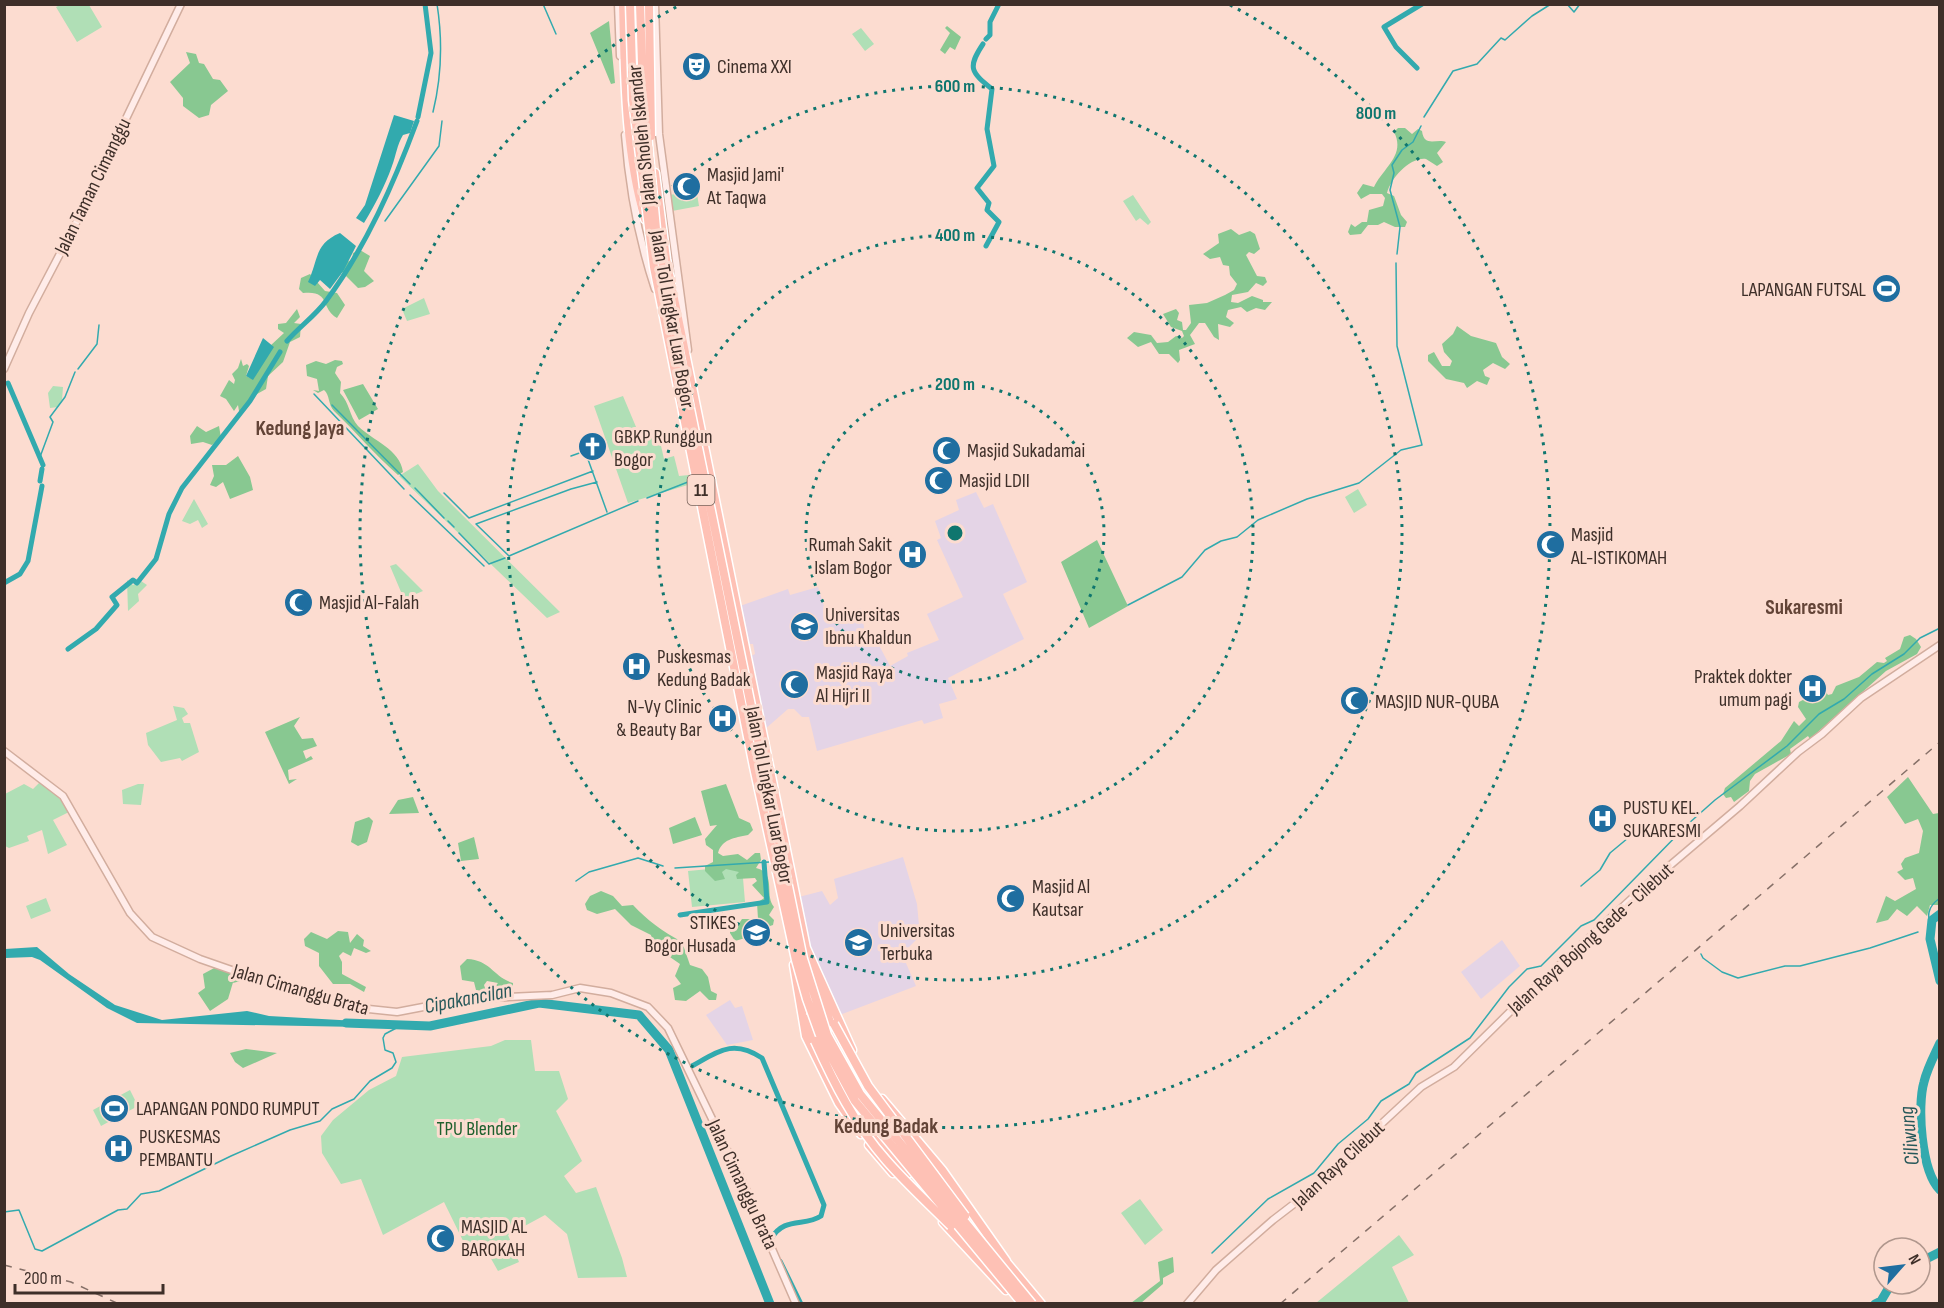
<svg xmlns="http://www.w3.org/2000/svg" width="1944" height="1308" viewBox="0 0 1944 1308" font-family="'Sofia Sans Condensed',sans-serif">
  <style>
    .education { fill: #e4d4e6 }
    .green { fill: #b0dfb6 }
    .forest { fill: #88c891 }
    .water { fill: #32aaae }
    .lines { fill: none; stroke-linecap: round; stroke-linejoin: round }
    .stream { stroke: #32aaae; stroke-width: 1.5 }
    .canal { stroke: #32aaae; stroke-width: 5 }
    .river { stroke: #32aaae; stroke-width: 9 }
    .secondary-casing { stroke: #d2ad9e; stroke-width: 9 }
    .highway-casing { stroke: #fff; stroke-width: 11 }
    .secondary { stroke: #ffece9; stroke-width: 6 }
    .highway { stroke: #fec1b5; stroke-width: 8 }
    .rail { stroke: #867068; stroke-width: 1.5; stroke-dasharray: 8 8; stroke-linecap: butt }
    .highway-bridge-casing { stroke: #fff; stroke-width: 11; stroke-linecap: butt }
    .highway-bridge { stroke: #fec1b5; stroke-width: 8 }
    .ring { fill: none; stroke: #0f766e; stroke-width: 3; stroke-dasharray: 3 6 }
    .labels { text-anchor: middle; stroke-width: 6; stroke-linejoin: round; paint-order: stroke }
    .shield { fill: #fcdcd0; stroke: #77635b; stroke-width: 1.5 }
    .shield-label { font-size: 18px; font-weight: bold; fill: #3e2f29 }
    .poi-label { font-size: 20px; fill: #3e2f29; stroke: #fcdcd0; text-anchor: start }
    .street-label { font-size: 20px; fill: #3e2f29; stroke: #fcdcd0 }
    .park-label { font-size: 20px; fill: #1e612e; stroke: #fcdcd0 }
    .neighbourhood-label { font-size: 21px; font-weight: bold; fill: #634437; stroke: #fcdcd0 }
    .water-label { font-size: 21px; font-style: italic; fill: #27585a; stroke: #fcdcd0 }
    .centre { fill: #0f766e; stroke: #fcdcd0; stroke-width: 3 }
    .ring-label { font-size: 18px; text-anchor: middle; font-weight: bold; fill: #0f766e; stroke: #fcdcd0; stroke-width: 6; stroke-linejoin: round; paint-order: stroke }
  </style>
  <rect width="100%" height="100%" fill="#fcdcd0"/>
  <path class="education" d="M976,492L984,508L993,504L1027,582L1003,594L1024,639L948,678L957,699L939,704L943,718L924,724L922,720L817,751L809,717H802L794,709H788L764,730L751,656L755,654L753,644H749L740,606L788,589L790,595L818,587L828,619L843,617L842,613L861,608L865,634H873L890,666L908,656L907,653L939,640L927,614L963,597L937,540L941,538L935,521L959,510L956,500Z
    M903,857L917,904L920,936L902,954L916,986L837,1016L806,949L795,898L822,891L830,905L838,898L834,879Z
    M1502,940L1520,966L1481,999L1461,972Z
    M730,1000L735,1008L742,1006L753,1040L727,1045L706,1015Z"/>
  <path class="green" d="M60,5H89L102,27L77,42L56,7Z
    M861,28L874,44L865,51L852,34Z
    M676,194L685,196L697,194L699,206L672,211L668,195Z
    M1133,195L1151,222L1148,225L1140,218L1136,221L1123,201Z
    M424,298L430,314L407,321L402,309Z
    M53,386L63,387L62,400L58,407L50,408L48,393Z
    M623,396L639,434L657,428L664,459L674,456L679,476L689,475L691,484L628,503L594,406Z
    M418,464L438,491L560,612L547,618L399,476Z
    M1358,489L1367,505L1354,513L1345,497Z
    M194,499L208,524L202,528L198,520L190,524L182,521Z
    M396,564L423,591L404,599L390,566Z
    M127,580L133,585L141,581L147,585L138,594L139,601L128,611Z
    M173,706L184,708L188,714L182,718L184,723H190L199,752L182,761L180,758L161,762L148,745L146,733L177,720Z
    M42,780L71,811L53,820L67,845L48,854L42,830L27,836L29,841L9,848L5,846V794L24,784L33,789Z
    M138,784H144L141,805L123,804L122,790Z
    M742,866L745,902L692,907L688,871Z
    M46,898L51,911L31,919L26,906Z
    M505,1040H531L535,1071H559L568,1099L556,1111L582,1161L564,1176L576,1193L596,1187L622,1258L627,1277L578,1278L567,1234L545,1215L508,1235L519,1262L498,1271L485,1248L468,1251L444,1202L383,1235L361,1179L341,1184L322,1153L321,1136L333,1120L369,1090L396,1076L402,1057L491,1046Z
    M130,1090L138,1106L101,1126L93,1110Z
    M1140,1199L1163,1230L1145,1245L1121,1213Z
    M1399,1235L1414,1255L1392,1267L1409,1303H1316Z"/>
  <path class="forest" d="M609,21L615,83L611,84L590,33Z
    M947,26L961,37L955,50L950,47L945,54L940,50L950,33L945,28Z
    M186,52L196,54L199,63L204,64L213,79L220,80L228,91L211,105L209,115L199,118L183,106V98L170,82L190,63Z
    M1398,128H1405L1412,134L1418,129L1422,131C1424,148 1437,138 1446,142L1437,153L1443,162L1437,166L1426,159C1410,157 1391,178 1387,193L1394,196L1401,215L1407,222L1405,227H1395L1384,222L1378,225H1368L1361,234L1350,235L1348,232L1351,224L1355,227L1362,222H1367L1369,210L1383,206L1385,198L1382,194H1370L1361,199L1357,193L1363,184L1374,187C1383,168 1406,155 1394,132Z
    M1231,229L1239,235L1250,231L1255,234L1260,249L1254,254L1249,252L1246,255L1257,276L1265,277L1267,282L1263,286L1256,283L1248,292L1232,295L1231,302L1238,303L1252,296L1263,300V302H1272L1265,310L1256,308L1247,312L1241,307L1228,310L1226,317L1234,323L1230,327L1218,324L1219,340L1214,337L1205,323H1199L1190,335L1195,344L1179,350L1180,360L1178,363L1169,354H1159L1151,342L1138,347L1127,338L1134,332L1151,335L1157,343L1168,342L1176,336L1182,338L1184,336L1182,331L1171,327L1163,314L1176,309L1179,313L1177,320L1182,322L1183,330H1186L1191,323L1189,305L1207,303L1225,295L1234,290L1237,284L1230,275L1229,266L1223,265L1220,257L1210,259L1203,254L1219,243L1218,234Z
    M360,250L370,256L364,271L374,281L365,287L358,288L341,271L344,263L352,260L353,253Z
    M310,274L325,291L337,293L345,305L337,318C320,308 331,290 303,293L299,289L301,278Z
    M297,309L300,317L294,323L301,324L300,337L290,342L283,362L268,376L266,389L257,394L244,411H239L238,405L234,411L226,399L220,396L229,380L234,384L235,380L232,374L238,368L241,359L243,366L247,364L249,366L246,376L250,378L270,346L284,333L278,329V324L286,323Z
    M1457,326L1471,336L1496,343L1502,357L1510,364L1505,369L1493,363L1483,370L1485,376L1490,378L1487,385L1477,381L1467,388L1464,383L1446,379L1428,361V355L1434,352L1442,366H1450L1452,361L1444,352L1442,344L1453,334Z
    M335,360L342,361L343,364L337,367L335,373L341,382L340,393C350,403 349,416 358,426C373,441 400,449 403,472L398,475C375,455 356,432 334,411C328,405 330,395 324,390L318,393L313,390L319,391L317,379L307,376L306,365L316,361L326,364Z
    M363,384L378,409L359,420L343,390Z
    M197,426L206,432L219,426L221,438L212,445L203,442L191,444L190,436Z
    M238,456L250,477L253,490L230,499L223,482L216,487L210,485L214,476L212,465H226Z
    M1097,540L1128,606L1089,628L1061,562Z
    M1910,635L1916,639L1921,647L1917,654L1886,671L1810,739L1808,736L1790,749L1791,754L1755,774L1750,781L1749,791L1734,802L1731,797L1726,798L1723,794L1725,788L1781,741L1794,721L1799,726L1806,719L1798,707L1799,702L1824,689L1828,695L1832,694L1836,686L1859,677L1877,662L1884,663L1887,661L1885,658L1900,649L1904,637Z
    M300,717L294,726L302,739L313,738L317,746L303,751L306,759L311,756L313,759L288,770L289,780L297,779L289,784L265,732Z
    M1908,777L1933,814L1939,813V905H1930L1927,916L1917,906L1907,916L1897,909L1888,920L1876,923L1886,896L1895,901L1916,889L1913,878L1905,880L1897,872L1903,869L1901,864L1905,858L1919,853L1923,831L1918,819L1905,824L1887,797Z
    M726,784L739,818L750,823L753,830L748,835C734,838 722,839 718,853L723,856L738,854L747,860L755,853H760L761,860L756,868C777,873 764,895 774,907L769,915L774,920L773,925L764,928L750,927L744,931L753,933L752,936L735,941L730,933V927L736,928L742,919H758L757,903L764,898L752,885L757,881L755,878L737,879L736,875L739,872L726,869L722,872L725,879L715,881L705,871V866L713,862V850L706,845L705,839L717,825L710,826L701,791Z
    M413,797L419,813L389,814L398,800Z
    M369,817L373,821L367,842L358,846L351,842L355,822Z
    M695,817L702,835L673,844L669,828Z
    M474,837L479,859L461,861L458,843Z
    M601,891L613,896L622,906L633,905C647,920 662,931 682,942L690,965L702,969L708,977L711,991L717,994L716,1000H709L700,991L686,1001L675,1000L673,988L681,984L675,976L680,964L667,955L654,953L651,935L631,925L615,909L597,914L587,910L585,904L590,896Z
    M338,931L348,932L350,943L357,934L364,940L363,946L371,951L366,953L354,948L351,956L343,952L339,956L342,962V974L366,987L364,992L350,984H333L319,966V953L305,946L304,939L311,932L327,939Z
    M467,959C491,960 493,977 513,983V987L497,991L494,988L498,983L487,981L484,985L487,994H477L474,982L462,980L460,966Z
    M218,966L263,980L262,985L244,980L233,983L234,979L228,999L210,1011L198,993L205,988L203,974Z
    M246,1049L277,1053L243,1068L235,1062L230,1053Z
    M1173,1257L1174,1272L1163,1278V1284L1141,1303H1131L1160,1281L1158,1262Z"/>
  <path class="water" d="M394,115L414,121L410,133L403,135C397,145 396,155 392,166C385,186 375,205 364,223L356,218L365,205Z
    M340,233L356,246L344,270L330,289L320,280L315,286L308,282C319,259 314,244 340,233Z
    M263,338L274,347L253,380L246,376Z
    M37,947L69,974L115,1005L162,1020L247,1011L269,1016L357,1021L359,1027L137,1023L107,1008L40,960L32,957L5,958V949Z"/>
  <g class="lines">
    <path class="stream" d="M543,4L556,34
      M1567,4L1574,12L1580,4
      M433,112C442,75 443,42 437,4
      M1424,117L1453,71L1477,64L1501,38L1505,40L1532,16L1551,4
      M385,221L439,146L442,121
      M1397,254L1400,227L1390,190L1394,173L1392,165L1402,150L1413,142L1421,126
      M78,369L97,344L99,325
      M314,394L404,489
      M332,405L410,484
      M571,456L585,451L607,512
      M40,457L53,422L50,417L65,397L75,372
      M597,482L571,489L476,524L509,556L638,501
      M415,488L444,518
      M444,493L469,518L593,471
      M410,495L484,566
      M647,498L693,480
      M448,521L454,527
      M459,533L489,564L505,558
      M1128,605L1182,577L1205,550L1221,541L1237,537L1258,520L1307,499L1359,483L1401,450L1422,445L1397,346L1396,263
      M675,868L769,862
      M576,881L589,872L638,858L663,866
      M1581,886L1600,870L1610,853L1646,823
      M1931,930C1927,915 1927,907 1940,898
      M1701,954L1703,958L1722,972L1738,978L1785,966H1800L1870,948L1918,932
      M4,1212L19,1210L35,1249L42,1251L118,1210L127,1209L141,1194L159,1191L231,1156L290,1130L320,1121L332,1109L354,1099L370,1081L392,1068L396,1062L393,1053L385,1050L383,1038L385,1034L402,1025
      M1212,1253L1268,1199L1314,1173L1338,1144L1368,1119L1381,1101L1409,1084L1416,1073L1470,1038L1509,987L1527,969L1541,966L1581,926L1594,920L1688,824L1715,800L1787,746L1819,714L1844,699L1872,674L1904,654L1920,638L1940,628"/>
    <path class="canal" d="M986,39L990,35V22L999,4
      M983,44C967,68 971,72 992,89L987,129L994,166L977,188L989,203L987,210L999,222L986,246
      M1417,68L1396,47L1384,27L1422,4
      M418,117L431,53L425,4
      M287,341C299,327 315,316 326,301C366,247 394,183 417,121
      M8,383L43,465
      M40,481L42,469
      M4,583L20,574L28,561L42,486
      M68,649L96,629L117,605L112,597L133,580L137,583L156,559L169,514L182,488L250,401L280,352
      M680,915L767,902L764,862
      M692,1066C719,1051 733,1039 762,1058L824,1205L821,1216C805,1227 784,1216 771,1239L773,1244
      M780,1261L801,1304"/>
    <path class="river" d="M1940,914L1932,920L1930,939L1940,981
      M346,1023L430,1026L539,1003L639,1015L669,1050L770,1304
      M1940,1043C1934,1056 1927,1069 1924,1082C1917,1106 1921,1171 1940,1190
      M1920,1262L1940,1252
      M1875,1304L1881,1301L1891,1284"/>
    <defs>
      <path id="secondary" d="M618,4L620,56
        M655,4L659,134L688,350
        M625,135C629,186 639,241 655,289
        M4,369L29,313L74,227L181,4
        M4,751L63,796L130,913L152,937L200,959L246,975L359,1008L397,1012L465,999L552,995L580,988L611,993L648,1007L668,1028L745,1187L796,1304
        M1187,1304L1216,1270L1273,1220L1333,1174L1378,1127L1421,1087L1454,1067L1527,995L1641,890L1740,806L1798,752L1822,734L1861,698L1940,645"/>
      <path id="highway" d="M623,4C625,76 625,150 645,219
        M645,4L646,34
        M655,173L666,259L806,948L852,1050
        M735,652L762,784
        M794,965L806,1036L839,1103L861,1134
        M814,975L830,1022L863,1083
        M807,1019L815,1041
        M882,1099L942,1170L1006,1261
        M854,1103L861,1116L909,1173
        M869,1145L893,1173
        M943,1222L1006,1290
        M1002,1257L1041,1304"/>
    </defs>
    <use href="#secondary" class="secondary-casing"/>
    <use href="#highway" class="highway-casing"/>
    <use href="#secondary" class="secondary"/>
    <use href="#highway" class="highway"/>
    <path class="rail" d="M4,1265L71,1282L119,1304
      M1280,1304L1940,742"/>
    <defs>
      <path id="highway-bridge" d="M630,4L633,100L654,267L754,767L796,960L807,999L821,1038L855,1101L1023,1304
        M640,4L643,92L656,229L687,394L803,959L827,1035L860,1094L1032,1304
        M649,4L651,136
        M834,1024L868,1086L965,1216
        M815,1041C834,1083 855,1125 886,1160C906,1183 929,1204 951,1226"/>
    </defs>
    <use href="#highway-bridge" class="highway-bridge-casing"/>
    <use href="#highway-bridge" class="highway-bridge"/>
  </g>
  <g class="ring">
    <circle cx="955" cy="533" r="149"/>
    <circle cx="955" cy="533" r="298"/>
    <circle cx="955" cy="533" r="447"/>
    <path d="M1230 5A595 595 0 1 1 680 5"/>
  </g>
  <defs>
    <symbol id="theatre-disc" viewBox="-11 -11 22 22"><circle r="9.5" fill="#1f6ea0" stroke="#fcdcd0"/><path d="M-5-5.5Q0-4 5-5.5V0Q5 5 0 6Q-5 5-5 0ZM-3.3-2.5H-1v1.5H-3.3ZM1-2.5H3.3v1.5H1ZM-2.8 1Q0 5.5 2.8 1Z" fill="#fff"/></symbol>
    <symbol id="mosque-disc" viewBox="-11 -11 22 22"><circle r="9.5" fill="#1f6ea0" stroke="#fcdcd0"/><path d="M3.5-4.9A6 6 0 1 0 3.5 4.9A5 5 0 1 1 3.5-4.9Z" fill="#fff"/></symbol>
    <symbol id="stadium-disc" viewBox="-11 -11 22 22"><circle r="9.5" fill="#1f6ea0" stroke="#fcdcd0"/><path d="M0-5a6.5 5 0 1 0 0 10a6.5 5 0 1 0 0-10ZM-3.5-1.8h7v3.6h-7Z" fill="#fff"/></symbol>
    <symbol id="church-disc" viewBox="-11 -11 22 22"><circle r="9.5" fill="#1f6ea0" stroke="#fcdcd0"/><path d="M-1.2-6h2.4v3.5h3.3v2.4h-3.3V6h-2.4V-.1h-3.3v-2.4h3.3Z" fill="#fff"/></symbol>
    <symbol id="hospital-disc" viewBox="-11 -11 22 22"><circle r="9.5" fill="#1f6ea0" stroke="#fcdcd0"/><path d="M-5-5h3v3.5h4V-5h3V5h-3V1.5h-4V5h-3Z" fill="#fff"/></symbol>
    <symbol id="university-disc" viewBox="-11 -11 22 22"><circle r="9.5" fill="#1f6ea0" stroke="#fcdcd0"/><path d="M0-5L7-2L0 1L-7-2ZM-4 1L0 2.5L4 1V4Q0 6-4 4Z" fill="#fff"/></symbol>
  </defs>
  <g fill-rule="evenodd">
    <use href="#theatre-disc" x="680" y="50" width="33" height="33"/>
    <use href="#mosque-disc" x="670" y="170" width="33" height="33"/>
    <use href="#stadium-disc" x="1870" y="272" width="33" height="33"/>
    <use href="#church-disc" x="576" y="430" width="33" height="33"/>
    <use href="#mosque-disc" x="930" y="434" width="33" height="33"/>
    <use href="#mosque-disc" x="922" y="464" width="33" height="33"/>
    <use href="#mosque-disc" x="1534" y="528" width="33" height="33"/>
    <use href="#hospital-disc" x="896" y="538" width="33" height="33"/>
    <use href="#mosque-disc" x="282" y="586" width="33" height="33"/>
    <use href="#university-disc" x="788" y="610" width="33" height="33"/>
    <use href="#hospital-disc" x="620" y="650" width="33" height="33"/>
    <use href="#mosque-disc" x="778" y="668" width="33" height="33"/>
    <use href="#hospital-disc" x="1796" y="672" width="33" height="33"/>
    <use href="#mosque-disc" x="1338" y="684" width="33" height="33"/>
    <use href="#hospital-disc" x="706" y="702" width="33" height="33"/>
    <use href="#hospital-disc" x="1586" y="802" width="33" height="33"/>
    <use href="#mosque-disc" x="994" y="882" width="33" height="33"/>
    <use href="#university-disc" x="740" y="916" width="33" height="33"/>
    <use href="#university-disc" x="842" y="926" width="33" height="33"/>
    <use href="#stadium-disc" x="98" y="1092" width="33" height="33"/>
    <use href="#hospital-disc" x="102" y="1132" width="33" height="33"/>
    <use href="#mosque-disc" x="424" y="1222" width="33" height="33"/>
  </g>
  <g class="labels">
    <rect class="shield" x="687.5" y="475" width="27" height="30" rx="4.5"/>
    <g class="shield-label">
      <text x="701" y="496">11</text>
    </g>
    <g class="poi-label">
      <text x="717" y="73">Cinema XXI</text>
      <text x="707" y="181">Masjid Jami'<tspan x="707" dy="23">At Taqwa</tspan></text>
      <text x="1866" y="296" text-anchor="end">LAPANGAN FUTSAL</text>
      <text x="614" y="443">GBKP Runggun<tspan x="614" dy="23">Bogor</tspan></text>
      <text x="967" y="457">Masjid Sukadamai</text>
      <text x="959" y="487">Masjid LDII</text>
      <text x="1571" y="541">Masjid<tspan x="1571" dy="23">AL-ISTIKOMAH</tspan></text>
      <text x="892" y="551" text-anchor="end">Rumah Sakit<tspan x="892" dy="23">Islam Bogor</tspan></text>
      <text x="319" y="609">Masjid Al-Falah</text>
      <text x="825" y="621">Universitas<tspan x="825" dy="23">Ibnu Khaldun</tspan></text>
      <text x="657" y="663">Puskesmas<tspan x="657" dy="23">Kedung Badak</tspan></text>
      <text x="816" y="679">Masjid Raya<tspan x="816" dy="23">Al Hijri II</tspan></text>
      <text x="1792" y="683" text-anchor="end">Praktek dokter<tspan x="1792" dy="23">umum pagi</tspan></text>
      <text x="1375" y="708">MASJID NUR-QUBA</text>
      <text x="702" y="713" text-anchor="end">N-Vy Clinic<tspan x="702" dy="23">&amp; Beauty Bar</tspan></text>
      <text x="1623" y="814">PUSTU KEL.<tspan x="1623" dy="23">SUKARESMI</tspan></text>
      <text x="1032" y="893">Masjid Al<tspan x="1032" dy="23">Kautsar</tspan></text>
      <text x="736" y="929" text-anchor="end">STIKES<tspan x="736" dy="23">Bogor Husada</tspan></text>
      <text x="880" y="937">Universitas<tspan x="880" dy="23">Terbuka</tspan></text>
      <text x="136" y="1115">LAPANGAN PONDO RUMPUT</text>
      <text x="139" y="1143">PUSKESMAS<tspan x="139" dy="23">PEMBANTU</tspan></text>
      <text x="461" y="1233">MASJID AL<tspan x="461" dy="23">BAROKAH</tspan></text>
    </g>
    <g class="street-label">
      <text transform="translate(641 135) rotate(-96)" y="7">Jalan Sholeh Iskandar</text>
      <text transform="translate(92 186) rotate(-64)" y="7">Jalan Taman Cimanggu</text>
      <text transform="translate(673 319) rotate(80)" y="7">Jalan Tol Lingkar Luar Bogor</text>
      <text transform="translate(770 795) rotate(79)" y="7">Jalan Tol Lingkar Luar Bogor</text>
      <text transform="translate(1590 938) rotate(-42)" y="7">Jalan Raya Bojong Gede - Cilebut</text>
      <text transform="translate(301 989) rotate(16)" y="7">Jalan Cimanggu Brata</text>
      <text transform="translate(1338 1164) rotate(-43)" y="7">Jalan Raya Cilebut</text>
      <text transform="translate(743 1184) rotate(65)" y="7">Jalan Cimanggu Brata</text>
    </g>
    <g class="park-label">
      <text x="477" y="1135">TPU Blender</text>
    </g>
    <g class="neighbourhood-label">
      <text x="300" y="435">Kedung Jaya</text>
      <text x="1804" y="614">Sukaresmi</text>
      <text x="886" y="1133">Kedung Badak</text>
    </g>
    <g class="water-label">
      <text transform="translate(468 998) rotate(-11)" y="7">Cipakancilan</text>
      <text transform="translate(1909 1136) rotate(-96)" y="7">Ciliwung</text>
    </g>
  </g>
  <circle cx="955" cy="533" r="9" class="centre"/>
  <g class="ring-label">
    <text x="955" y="92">600 m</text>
    <text x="1376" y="119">800 m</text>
    <text x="955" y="241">400 m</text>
    <text x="955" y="390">200 m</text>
  </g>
  <rect width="1944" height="1308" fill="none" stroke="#3e2f29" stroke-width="12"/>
  <g transform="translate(1902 1266) rotate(62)"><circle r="28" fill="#fcdcd0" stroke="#b0978d" stroke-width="1.5"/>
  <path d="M0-4.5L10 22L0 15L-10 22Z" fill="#1f6ea0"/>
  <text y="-9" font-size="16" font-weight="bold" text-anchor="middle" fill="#3e2f29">N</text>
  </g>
  <path d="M15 1284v9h148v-9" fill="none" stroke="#3e2f29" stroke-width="3"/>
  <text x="24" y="1284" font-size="18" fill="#3e2f29" stroke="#fcdcd0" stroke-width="4.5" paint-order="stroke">200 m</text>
</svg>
